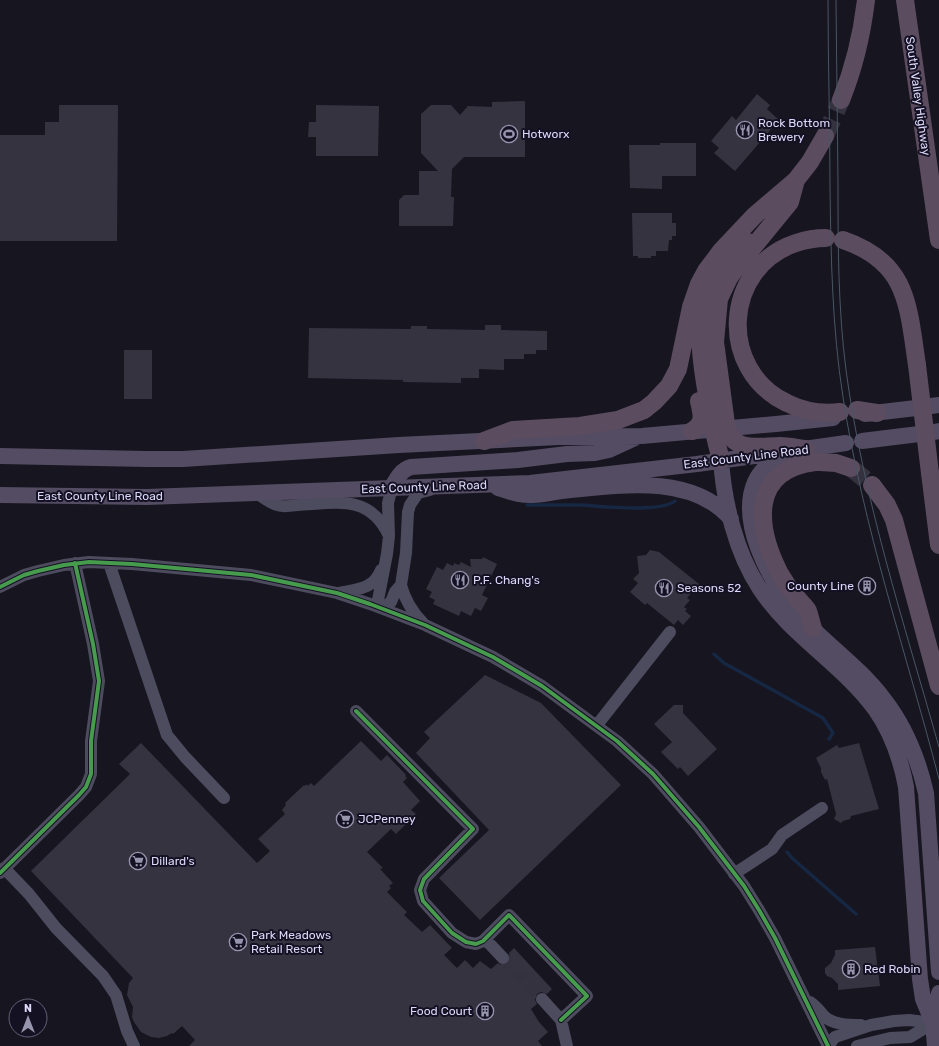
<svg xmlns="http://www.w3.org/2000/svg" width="939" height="1046" viewBox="0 0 939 1046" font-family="Rubik,sans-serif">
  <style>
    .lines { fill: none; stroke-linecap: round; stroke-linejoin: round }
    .stream { stroke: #162744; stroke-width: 3.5 }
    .building { fill: #363341 }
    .minor-tunnel { stroke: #353240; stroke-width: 12; stroke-dasharray: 12 6; stroke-linecap: butt }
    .highway-tunnel { stroke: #353240; stroke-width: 18; stroke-dasharray: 18 9; stroke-linecap: butt }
    .minor { stroke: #4d4b5e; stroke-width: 12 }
    .major { stroke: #544c62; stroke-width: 16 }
    .highway { stroke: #5c4c5f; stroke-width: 18 }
    .tram { stroke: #475765; stroke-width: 1 }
    .highway-bridge { stroke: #5c4c5f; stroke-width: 18 }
    .cycleway-casing { stroke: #141123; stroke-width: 6 }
    .cycleway { stroke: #469c4c; stroke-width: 4 }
    .labels { text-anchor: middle; stroke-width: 4; stroke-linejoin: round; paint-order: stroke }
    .street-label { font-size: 12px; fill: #dcd8fa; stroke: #141123 }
    .poi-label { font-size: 12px; fill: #dcd8fa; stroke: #141123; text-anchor: start }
  </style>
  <rect width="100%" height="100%" fill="#17151f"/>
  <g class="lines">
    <path class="stream" d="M527,505C545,505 563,505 580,505C601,506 660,513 675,501
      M714,654L724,663L823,718L833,733L829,739
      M787,852L792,858L856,914"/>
  </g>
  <path class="building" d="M757,94L770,105L767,109L779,120L735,171L714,153L719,148L711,141L732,116L736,120Z
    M525,101V157H464L452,169L451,197H454L453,226H399V200L404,195H419V171H438L421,153V114L431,105H451L460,115L468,106L492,107V102Z
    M59,105H118L117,241H0V135H45V122H59Z
    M316,105L379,106L378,156H316V137H308L309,122H316Z
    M660,143H696V176H662V189L630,188L629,145H660Z
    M632,213H672V223H676V236H672V240H669L668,251H656V256H651V258H638V256H633Z
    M485,325H501V330L547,331V350H536V354H524V359H504V370L479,369V378H461V383L403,382V380L308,378L309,328L411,329V326H427V329L485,330Z
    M124,350H152V399H124Z
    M650,550L659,552L699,584L687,598L690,600L684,607L687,609L685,611L691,616L683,625L678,620L674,625L647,603L645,605L630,592L638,583L633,579L639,573L637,556L646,555Z
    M483,557L497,564L482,595L488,598L481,611L475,608L471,616L461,611L459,616L433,604L435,600L429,597L432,592L426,589L437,567L443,570L447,563L453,566L454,563L459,565L461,562L471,567L470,559H482Z
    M485,675L541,703L621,785L480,920L439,878L489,830L416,753L430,738L424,732Z
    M674,705H683V713L717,749L688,776L680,767L678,769L661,752L672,742L654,724Z
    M361,741L381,761L387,755L406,775L405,776L407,778L403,782L420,801L411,810L416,814L396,834L391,829L367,852L383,868L380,869L393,883L389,886L391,888L387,892L407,912L404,915L422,932L430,925L452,948L444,955L457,968L465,960L473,968L480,961L491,969L498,963L501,965H505L510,960L509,953L514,948L552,989L547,994L541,992L537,994L535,1000L537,1004L531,1009L539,1022L548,1032L538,1041L542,1046H189L195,1040L182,1026L173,1034L172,1033L167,1036L159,1038L151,1037L141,1032L134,1022L132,1017L133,1007L127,995L129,983L133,978L31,871L130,774L119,764L141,743L257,863L270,851L258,839L285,814L282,810L286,805L285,803L304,785L305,786L307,784L308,786L311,783L314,786Z
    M859,743L879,809L851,816L850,819L843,821L841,823L834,819L836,814L827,779L825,780L821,772V768L816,758L837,745L839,748Z
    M875,947L880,986L838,990V984L832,978L827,976L825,973V968L831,963L835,955V950Z"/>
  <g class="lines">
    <path class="minor-tunnel" d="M503,958L542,999"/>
    <path class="highway-tunnel" d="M825,136L841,100
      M851,468L872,485"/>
    <path class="minor" d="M256,493C263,497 270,503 277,505C283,508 292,505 298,505C336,503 370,494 389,536
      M109,563L167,735L185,757L224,798
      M401,585C405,600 411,611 423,623
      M0,587L24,575L38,571L64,565L89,562L132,564L251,575L337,593L370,604L425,625L493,657L542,686L617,741L653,774L699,827L744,886L759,910L775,938L828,1046
      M338,593C357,589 373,590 381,570
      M382,608L391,602L395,592L401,585L406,553L408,512L410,505L418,493L430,490
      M382,608L378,600L387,554L389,536L388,503L392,487
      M356,711L473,829L424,879L420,890L423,901L452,933L466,942L476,944L483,941L509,915L587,996L561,1020
      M597,725L670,632
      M4,868L29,894L56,928L103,976L116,995L127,1031L134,1046
      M0,873L79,795L86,787L91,774V741L99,681L93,644L75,563
      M734,874L772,849L782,835L822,808
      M485,939L503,958
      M542,999L561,1020L567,1046
      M810,1002C816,1006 819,1010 824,1016C833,1025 849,1025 861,1025
      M828,1046L835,1037L871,1025L894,1021L909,1020L933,1023
      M857,1046L890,1038L910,1037L933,1023"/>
    <path class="major" d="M931,406L939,405
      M865,414L916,408
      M934,432L939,431
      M862,441L919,434
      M786,455C773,461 761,468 755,482C738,521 768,578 793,608C820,640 857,664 883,698C906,727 918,758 926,793L939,972
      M0,456L146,459H183L399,445L559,437L642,436L776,424L833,418
      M721,460C724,503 736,553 760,589C791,636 842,664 875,709C891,732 901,760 906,787L920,979L923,999L933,1023L935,1046
      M392,487C397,478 401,470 411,467L518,460L567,454L595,453L609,450L635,438
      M498,488C505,490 512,493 519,494C532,497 548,493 561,491C615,486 691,472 731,519
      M0,495L147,497L530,483L697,464L846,443
      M933,1023L939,993"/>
    <path class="highway" d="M905,0L939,240
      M841,100C854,68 862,34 866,0
      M796,180L790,202L736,268L729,278L719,299L715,342L726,424C732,454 758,446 780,446C788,446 797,448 805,449
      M789,189L810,162L825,136
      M826,238C816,238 805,240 796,243C723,267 717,370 787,403C803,411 822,414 840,412
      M843,240C908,262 908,305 917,365
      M857,410L877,413
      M692,431C705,423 702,415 699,401
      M484,441L513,430L580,426L618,420L644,410L654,402L669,386L678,369L691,307L699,284L706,271L721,251L755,215L796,180
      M721,460C714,435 709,409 705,383C700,351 696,320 710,290C718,271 734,257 746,241
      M804,461L836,463L851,468
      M930,473L939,545
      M872,485L887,505L894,520L939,686
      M813,628C811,623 810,616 808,611C806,607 801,603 798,599C791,591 784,581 779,572C756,526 750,470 815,462"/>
    <path class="tram" d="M828,0C828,62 830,125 830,187C831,257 832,327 843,397C863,527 906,652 939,779
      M836,0C837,61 837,122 838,183C838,245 838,308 846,370C863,498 904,623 939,747"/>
    <path class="highway-bridge" d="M917,365L930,473"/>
    <defs>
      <path id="cycleway" d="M0,587L24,575L38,571L64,565L89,562L132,564L251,575L337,593L370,604L425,625L493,657L542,686L617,741L653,774L699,827L744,886L759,910L775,938L828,1046
        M356,711L473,829L424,879L420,890L423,901L452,933L466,942L476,944L483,941L509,915L587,996L561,1020
        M0,873L79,795L86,787L91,774V741L99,681L93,644L75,563"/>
    </defs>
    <use href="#cycleway" class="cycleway-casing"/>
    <use href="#cycleway" class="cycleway"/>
  </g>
  <defs>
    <symbol id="restaurant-ring" viewBox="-11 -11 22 22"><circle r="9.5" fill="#141123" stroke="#9794ad" stroke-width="1.5"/><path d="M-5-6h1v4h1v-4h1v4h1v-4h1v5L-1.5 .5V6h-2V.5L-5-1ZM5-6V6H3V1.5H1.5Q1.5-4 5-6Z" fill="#9794ad"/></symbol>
    <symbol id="stadium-ring" viewBox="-11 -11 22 22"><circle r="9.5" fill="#141123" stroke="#9794ad" stroke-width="1.5"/><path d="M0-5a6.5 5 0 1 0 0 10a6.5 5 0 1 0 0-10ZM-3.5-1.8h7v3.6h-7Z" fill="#9794ad"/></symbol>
    <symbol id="building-ring" viewBox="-11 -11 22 22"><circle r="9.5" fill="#141123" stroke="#9794ad" stroke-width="1.5"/><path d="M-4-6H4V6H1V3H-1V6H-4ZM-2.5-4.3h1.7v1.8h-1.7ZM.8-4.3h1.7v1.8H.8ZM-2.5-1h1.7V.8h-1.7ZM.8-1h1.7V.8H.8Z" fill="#9794ad"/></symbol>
    <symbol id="supermarket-ring" viewBox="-11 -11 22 22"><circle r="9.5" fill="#141123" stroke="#9794ad" stroke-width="1.5"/><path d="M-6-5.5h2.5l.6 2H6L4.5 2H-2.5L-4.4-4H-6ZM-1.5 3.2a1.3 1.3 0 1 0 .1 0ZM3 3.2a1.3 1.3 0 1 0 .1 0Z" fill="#9794ad"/></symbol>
  </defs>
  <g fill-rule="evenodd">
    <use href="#restaurant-ring" x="735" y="120" width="20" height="20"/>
    <use href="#stadium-ring" x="499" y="124" width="20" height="20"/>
    <use href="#restaurant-ring" x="450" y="570" width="20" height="20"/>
    <use href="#building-ring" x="857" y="576" width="20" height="20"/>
    <use href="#restaurant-ring" x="654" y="578" width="20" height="20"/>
    <use href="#supermarket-ring" x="335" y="809" width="20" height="20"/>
    <use href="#supermarket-ring" x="128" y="851" width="20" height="20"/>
    <use href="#supermarket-ring" x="228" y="932" width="20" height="20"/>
    <use href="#building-ring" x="841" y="959" width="20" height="20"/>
    <use href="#building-ring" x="475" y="1001" width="20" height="20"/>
  </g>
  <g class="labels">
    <g class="street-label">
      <text transform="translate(918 96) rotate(82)" y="4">South Valley Highway</text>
      <text transform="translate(746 457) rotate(-7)" y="4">East County Line Road</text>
      <text transform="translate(424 487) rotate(-2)" y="4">East County Line Road</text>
      <text x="100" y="500">East County Line Road</text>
    </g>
    <g class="poi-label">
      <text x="758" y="127">Rock Bottom<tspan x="758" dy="14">Brewery</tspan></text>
      <text x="522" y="138">Hotworx</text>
      <text x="473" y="584">P.F. Chang's</text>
      <text x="854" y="590" text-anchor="end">County Line</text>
      <text x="677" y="592">Seasons 52</text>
      <text x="358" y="823">JCPenney</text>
      <text x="151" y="865">Dillard's</text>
      <text x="251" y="939">Park Meadows<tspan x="251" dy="14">Retail Resort</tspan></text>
      <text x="864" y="973">Red Robin</text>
      <text x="472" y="1015" text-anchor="end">Food Court</text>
    </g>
  </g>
  <g transform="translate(28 1018)"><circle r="19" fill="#141123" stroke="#646179"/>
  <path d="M0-3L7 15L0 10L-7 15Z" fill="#9794ad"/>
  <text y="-6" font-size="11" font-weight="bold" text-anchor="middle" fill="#dcd8fa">N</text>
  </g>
</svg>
